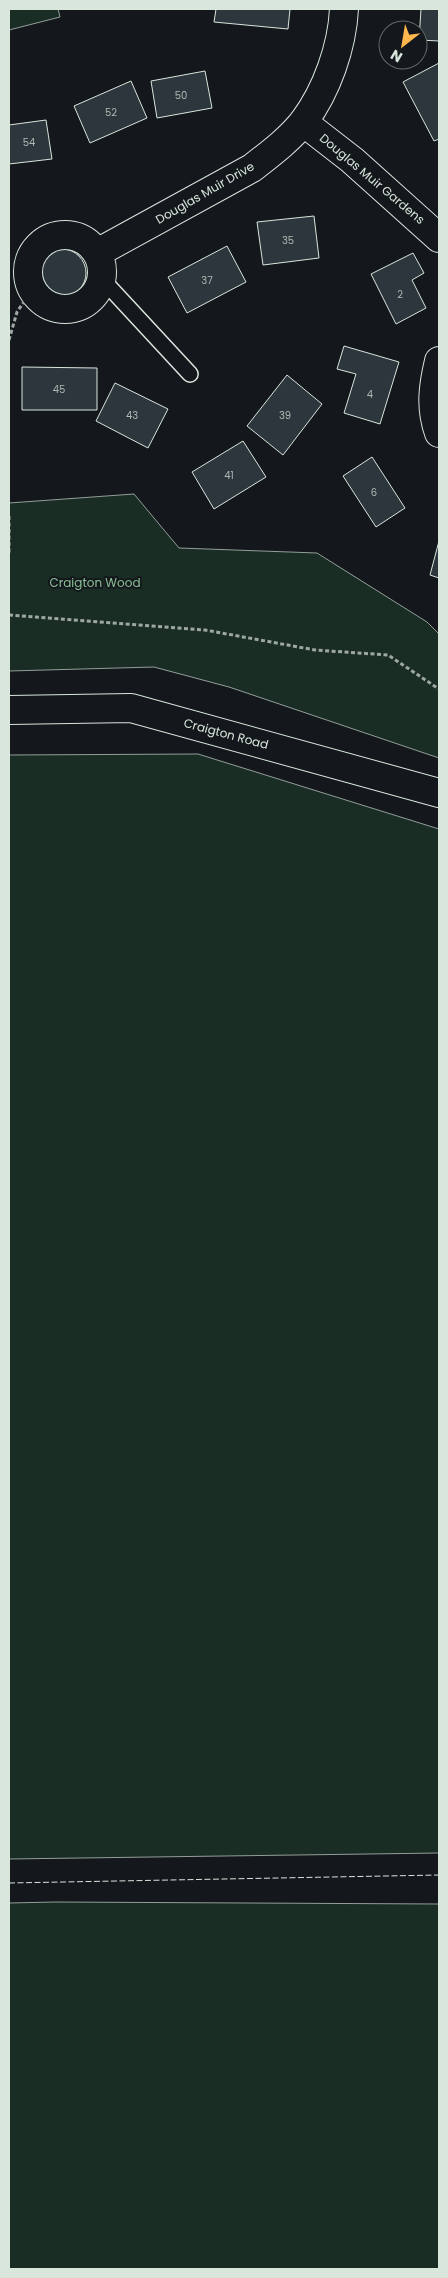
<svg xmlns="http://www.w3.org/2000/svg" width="448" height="2278" viewBox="0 0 448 2278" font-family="Poppins,sans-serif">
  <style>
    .green { fill: #1a2d24; stroke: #939e99 }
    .building { fill: #2c363c; stroke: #d8e6dc }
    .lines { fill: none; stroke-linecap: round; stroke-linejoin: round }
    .service-casing { stroke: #d8e6dc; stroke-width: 18 }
    .minor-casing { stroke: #d8e6dc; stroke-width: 30 }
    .tertiary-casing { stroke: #d8e6dc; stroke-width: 30 }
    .path { stroke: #9da8a2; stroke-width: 3; stroke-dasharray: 4 2.5; stroke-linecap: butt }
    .service { stroke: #14181c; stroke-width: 15 }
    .minor { stroke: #14181c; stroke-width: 28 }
    .tertiary { stroke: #14181c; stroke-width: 28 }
    .fence { stroke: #d8e6dc; stroke-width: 1; stroke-dasharray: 6 2.5; stroke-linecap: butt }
    .labels { text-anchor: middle; stroke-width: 4; stroke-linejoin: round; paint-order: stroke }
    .number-label { font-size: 10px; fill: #adbab4 }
    .street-label { font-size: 12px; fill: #d8e6dc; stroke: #14181c }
    .park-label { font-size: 12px; fill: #8ac095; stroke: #14181c }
  </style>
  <rect width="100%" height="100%" fill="#14181c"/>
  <path class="green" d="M9,9H58L60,17L9,30Z
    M134,494L179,548L317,553L427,622L439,634V758L229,687L154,667L9,671V503Z
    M198,754L439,829V1853L9,1859V755Z
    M55,1902L439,1904V2269H9V1903Z"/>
  <path class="building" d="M216,9H290L288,29L214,22Z
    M421,9H439V41L419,40Z
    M439,63V139L434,141L403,82Z
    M205,71L212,108L157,118L151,81Z
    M131,81L147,118L90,143L74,106Z
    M46,120L52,159L9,164V125Z
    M314,216L319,258L263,265L257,222Z
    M227,246L246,282L187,313L168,277Z
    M38 273a24 24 0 1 1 48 0a24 24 0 1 1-48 0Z
    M413,253L424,273L412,280L426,308L396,324L371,274Z
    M344,346L399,362L380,424L344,413L356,374L337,369Z
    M22,367L97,368V410H22Z
    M287,375L322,404L283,455L247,426Z
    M115,383L168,409L148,448L96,421Z
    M243,441L266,477L214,509L192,472Z
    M372,457L405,508L376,527L343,476Z
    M439,541V578L430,575Z"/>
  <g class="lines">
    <defs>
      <path id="service" d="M101,278L190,374"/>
      <path id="minor" d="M303,122L352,160L439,238
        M28 272a37 37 0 1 1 74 0a37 37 0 1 1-74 0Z
        M97,253L252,168C270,154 290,139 304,121C327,90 342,47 344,9
        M439,361C433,386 430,408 439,433"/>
      <path id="tertiary" d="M9,710L131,708L439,793"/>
    </defs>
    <use href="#service" class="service-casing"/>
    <use href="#minor" class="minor-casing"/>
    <use href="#tertiary" class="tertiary-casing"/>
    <path class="path" d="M9,340L17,312L32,290
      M9,516V553
      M9,615L205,630L315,650L388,655L439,689"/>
    <use href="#service" class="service"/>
    <use href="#minor" class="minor"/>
    <use href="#tertiary" class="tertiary"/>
    <path class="fence" d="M9,1883L439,1875"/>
  </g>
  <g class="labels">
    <g class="number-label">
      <text x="181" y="99">50</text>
      <text x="111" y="116">52</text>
      <text x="29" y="146">54</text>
      <text x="288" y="244">35</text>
      <text x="207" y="284">37</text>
      <text x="400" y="298">2</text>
      <text x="59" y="393">45</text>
      <text x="370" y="398">4</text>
      <text x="132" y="419">43</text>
      <text x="285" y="419">39</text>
      <text x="229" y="479">41</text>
      <text x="374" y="496">6</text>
    </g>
    <g class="street-label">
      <text transform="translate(372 179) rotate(40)" y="4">Douglas Muir Gardens</text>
      <text transform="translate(205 193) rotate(-30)" y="4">Douglas Muir Drive</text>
      <text transform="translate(226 734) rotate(15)" y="4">Craigton Road</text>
    </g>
    <g class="park-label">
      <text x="95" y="587">Craigton Wood</text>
    </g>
  </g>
  <rect width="448" height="2278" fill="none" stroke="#d8e6dc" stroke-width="20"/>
  <g transform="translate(403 45) rotate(211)"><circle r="24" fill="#14181c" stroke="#626a69"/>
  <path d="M0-4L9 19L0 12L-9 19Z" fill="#ffb74d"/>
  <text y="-8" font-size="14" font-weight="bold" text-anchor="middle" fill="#d8e6dc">N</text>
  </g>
</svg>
